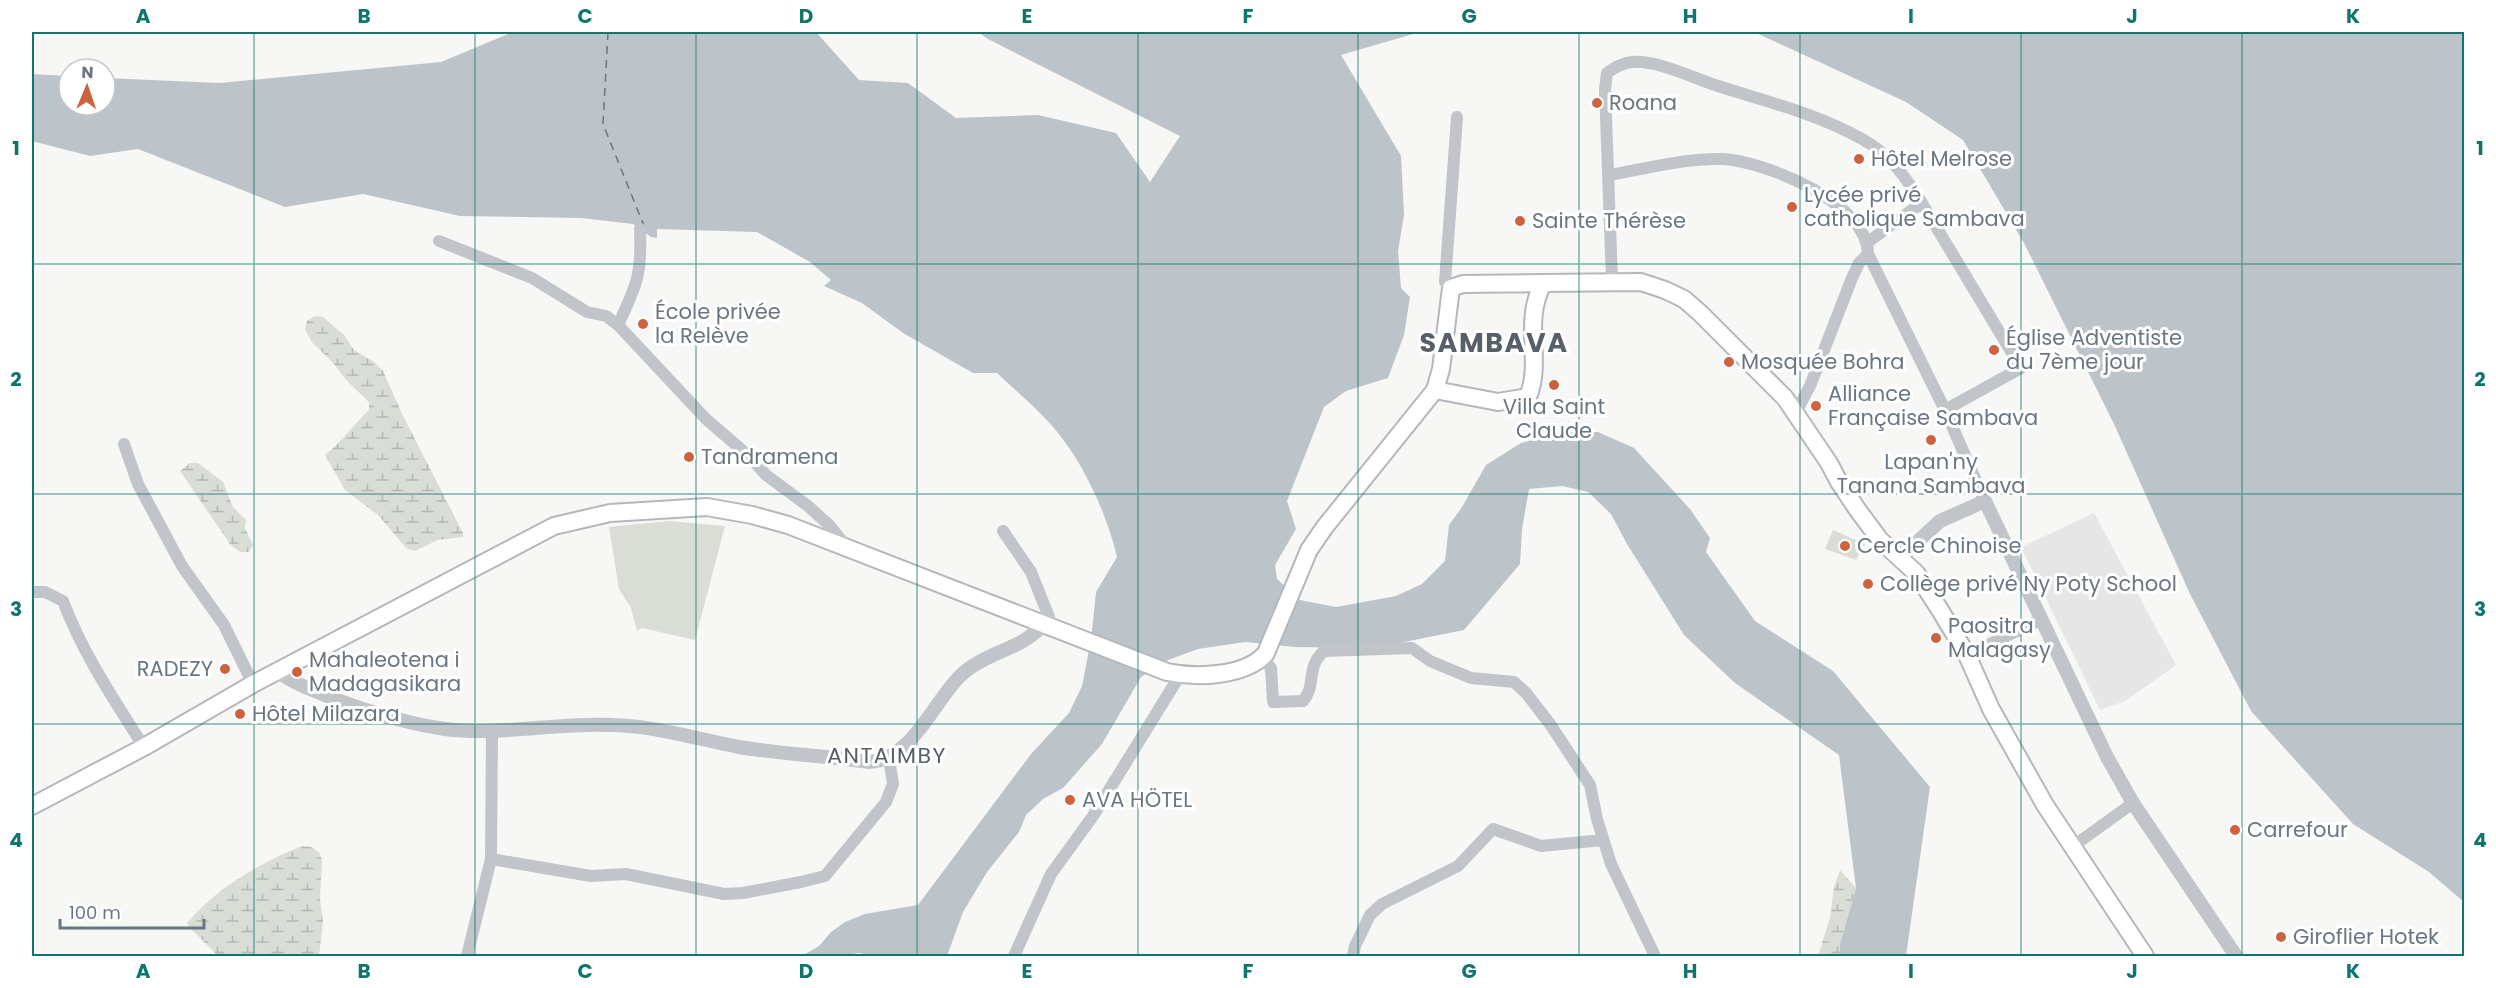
<svg xmlns="http://www.w3.org/2000/svg" width="2496" height="988" viewBox="0 0 2496 988" font-family="Poppins,sans-serif">
  <style>
    .built { fill: #e5e6e5 }
    .wetland { fill: url(#wetland-marsh) }
    .pitch { fill: #d9ddd6 }
    .water { fill: #bcc4c9 }
    .lines { fill: none; stroke-linecap: round; stroke-linejoin: round }
    .ferry { stroke: #66777e; stroke-width: 1.5; stroke-dasharray: 8 6; stroke-linecap: butt }
    .secondary-casing { stroke: #b4b8bc; stroke-width: 20 }
    .minor { stroke: #c1c4c8; stroke-width: 12 }
    .tertiary { stroke: #c1c4c8; stroke-width: 14 }
    .secondary { stroke: #fff; stroke-width: 16 }
    .grid { fill: none; stroke: #0f766e; stroke-width: 1.5; stroke-opacity: 0.55 }
    .poi-dot { fill: #cd633e; stroke: #fff; stroke-width: 2 }
    .labels { text-anchor: middle; stroke-width: 6; stroke-linejoin: round; paint-order: stroke }
    .poi-label { font-size: 21px; fill: #6a7682; stroke: #fff; text-anchor: start }
    .neighbourhood-label { font-size: 22px; letter-spacing: 1.5px; fill: #576068; stroke: #fff }
    .district-label { font-size: 27px; font-weight: bold; letter-spacing: 1.5px; fill: #576068; stroke: #fff }
    .neatline { fill: none; stroke: #0f766e; stroke-width: 2 }
    .grid-label { font-size: 20px; text-anchor: middle; font-weight: bold; fill: #0f766e }
  </style>
  <defs>
    <pattern id="wetland-marsh" width="20" height="14" patternUnits="userSpaceOnUse" patternTransform="scale(1.5)"><rect width="20" height="14" fill="#d9ddd6"/><path d="M1 5h8M5 5V1M11 12h8M15 12V8" fill="none" stroke="#b4b8b3"/></pattern>
  </defs>
  <rect width="100%" height="100%" fill="#f7f7f5"/>
  <path class="built" d="M2094,513L2176,665L2125,701L2100,710L2021,547Z"/>
  <path class="wetland" d="M315,316L323,317L344,335L354,350L374,362L383,371L402,414L463,533V537L438,540L415,551L407,549L378,515L345,490L325,455C342,442 353,425 369,410V402L347,381L334,364L312,342L305,330L307,321Z
    M190,463H198L223,482L233,507L246,520L245,528L253,545L249,552H240L230,544L180,471Z
    M302,846L311,847L319,852L322,860L320,899L323,922L319,956H218L190,928L187,923C216,888 260,863 302,846Z
    M1840,870L1856,888L1840,944V956H1818L1830,918L1834,887Z"/>
  <path class="pitch" d="M669,521L725,526L695,640L642,628L637,631L631,608L619,589L609,527Z
    M1833,530L1865,544L1856,560L1825,549Z"/>
  <path class="water" d="M513,32H816L859,80L908,83L956,118L1038,115L1116,133L1150,182L1180,136L988,39L978,32H1420L1341,55L1401,156L1404,215L1398,251L1401,288L1410,297L1404,335L1388,378L1346,391L1324,407L1287,501L1296,529L1275,565L1277,579L1300,600L1336,607L1396,596L1422,584L1445,561L1449,525L1462,507L1486,465L1521,443L1562,432H1598L1634,448L1690,509L1710,538L1706,552L1755,621L1833,671L1930,787L1906,956H1840V944L1856,888L1839,755L1735,683L1684,635L1627,544L1611,514L1588,492L1562,486L1529,489L1522,529L1520,564L1464,630L1374,648L1295,647L1245,642L1198,649L1168,660L1141,677L1102,744L1063,788L1043,799L1026,815L1019,832L987,872L963,912L947,956H868L860,953L838,956H802L819,946L831,932L845,922L865,914L918,905L1031,754L1069,713L1082,686L1091,640L1096,592L1117,557C1107,514 1083,462 1054,428C1037,408 1016,391 997,373H973L903,333L862,303L824,286L831,280L810,262L757,232L657,229V238L651,237L633,224L581,218L460,216L363,194L285,207L138,149L90,156L32,141V74L69,76V105H105V78L220,83L441,62Z
    M1754,32H2464V902L2429,872L2353,824L2251,711L2190,594L2114,424L2024,243L1963,140L1906,102Z"/>
  <g class="lines">
    <path class="ferry" d="M608,32L603,124L644,226"/>
    <defs>
      <path id="secondary" d="M1543,283L1641,282L1665,290L1684,299L1700,313L1785,398L1829,463L1839,482L1857,509L1880,540L1916,573L1940,610L1967,655L1991,709L2045,805L2145,956
        M32,806L144,747L253,684L554,526L610,513L707,507L752,515L788,525L1167,672C1196,678 1246,677 1266,653L1309,550L1324,528L1435,390L1441,369L1451,288L1463,284L1543,283C1522,324 1543,360 1528,397L1498,402L1435,390"/>
    </defs>
    <use href="#secondary" class="secondary-casing"/>
    <path class="minor" d="M1609,175C1645,169 1685,158 1722,159C1765,161 1868,203 1868,254L1945,410L1985,501
      M1923,205L2021,368L1945,410
      M640,229C642,274 637,285 618,325L706,419L750,457L766,475L808,506L829,525L846,546
      M439,241L532,278L587,312L606,316L618,325
      M1612,281L1605,89L1607,73C1615,67 1622,63 1632,62C1656,60 1692,77 1715,85C1764,101 1816,113 1862,139C1890,154 1907,179 1923,205L1916,207L1868,242
      M1451,288L1445,282L1457,117
      M1796,412L1810,386L1852,278L1859,263L1868,254
      M124,444L138,484L182,566L224,625L253,684
      M1003,531L1031,572L1049,617L1045,625
      M32,592H45L63,601C83,654 114,700 144,747
      M1967,655L2042,619
      M1262,657L1271,668L1273,702L1303,701C1317,685 1305,668 1324,651L1412,648L1430,661L1471,678L1514,682L1526,693L1550,724L1590,785L1597,819L1611,864L1655,956
      M2072,847L2133,803
      M491,859L591,876L626,874L724,894L743,893L801,882L825,876L886,802L893,784L889,759
      M467,956L491,859L492,730
      M1014,956L1051,874L1093,816L1180,675
      M1353,956L1355,946L1370,915L1382,904L1458,866L1493,829L1541,846L1603,840"/>
    <path class="tertiary" d="M1901,557L1940,521L1985,501L2107,757L2133,803L2236,956
      M279,672C297,686 319,692 340,701C373,713 410,724 445,729C501,736 558,722 613,725C656,726 697,739 739,747C782,754 826,756 869,762C911,760 932,705 959,677C977,659 1001,653 1023,641C1031,636 1038,630 1045,625"/>
    <use href="#secondary" class="secondary"/>
  </g>
  <path class="grid" d="M254,32V956M475,32V956M696,32V956M917,32V956M1138,32V956M1358,32V956M1579,32V956M1800,32V956M2021,32V956M2242,32V956M32,264H2464M32,494H2464M32,724H2464"/>
  <g class="poi-dot">
    <circle cx="1597" cy="103" r="6"/>
    <circle cx="1859" cy="159" r="6"/>
    <circle cx="1792" cy="207" r="6"/>
    <circle cx="1520" cy="221" r="6"/>
    <circle cx="643" cy="324" r="6"/>
    <circle cx="1994" cy="350" r="6"/>
    <circle cx="1729" cy="362" r="6"/>
    <circle cx="1554" cy="385" r="6"/>
    <circle cx="1816" cy="406" r="6"/>
    <circle cx="1931" cy="440" r="6"/>
    <circle cx="689" cy="457" r="6"/>
    <circle cx="1845" cy="546" r="6"/>
    <circle cx="1868" cy="584" r="6"/>
    <circle cx="1936" cy="638" r="6"/>
    <circle cx="225" cy="669" r="6"/>
    <circle cx="297" cy="672" r="6"/>
    <circle cx="240" cy="714" r="6"/>
    <circle cx="1070" cy="800" r="6"/>
    <circle cx="2235" cy="830" r="6"/>
    <circle cx="2281" cy="937" r="6"/>
  </g>
  <g class="labels">
    <g class="poi-label">
      <text x="1609" y="110">Roana</text>
      <text x="1871" y="166">Hôtel Melrose</text>
      <text x="1804" y="202">Lycée privé<tspan x="1804" dy="24">catholique Sambava</tspan></text>
      <text x="1532" y="228">Sainte Thérèse</text>
      <text x="655" y="319">École privée<tspan x="655" dy="24">la Relève</tspan></text>
      <text x="2006" y="345">Église Adventiste<tspan x="2006" dy="24">du 7ème jour</tspan></text>
      <text x="1741" y="369">Mosquée Bohra</text>
      <text x="1828" y="401">Alliance<tspan x="1828" dy="24">Française Sambava</tspan></text>
      <text x="1554" y="414" text-anchor="middle">Villa Saint<tspan x="1554" dy="24">Claude</tspan></text>
      <text x="701" y="464">Tandramena</text>
      <text x="1931" y="469" text-anchor="middle">Lapan'ny<tspan x="1931" dy="24">Tanana Sambava</tspan></text>
      <text x="1857" y="553">Cercle Chinoise</text>
      <text x="1880" y="591">Collège privé Ny Poty School</text>
      <text x="1948" y="633">Paositra<tspan x="1948" dy="24">Malagasy</tspan></text>
      <text x="309" y="667">Mahaleotena i<tspan x="309" dy="24">Madagasikara</tspan></text>
      <text x="213" y="676" text-anchor="end">RADEZY</text>
      <text x="252" y="721">Hôtel Milazara</text>
      <text x="1082" y="807">AVA HÖTEL</text>
      <text x="2247" y="837">Carrefour</text>
      <text x="2293" y="944">Giroflier Hotek</text>
    </g>
    <g class="neighbourhood-label">
      <text x="887" y="763">ANTAIMBY</text>
    </g>
    <g class="district-label">
      <text x="1494" y="352">SAMBAVA</text>
    </g>
  </g>
  <rect width="2496" height="988" fill="none" stroke="#ffffff" stroke-width="66"/>
  <g transform="translate(87 87) rotate(2)"><circle r="28" fill="#ffffff" stroke="#c3c8cd" stroke-width="1.5"/>
  <path d="M0-4.5L10 22L0 15L-10 22Z" fill="#cd633e"/>
  <text y="-9" font-size="16" font-weight="bold" text-anchor="middle" fill="#6a7682">N</text>
  </g>
  <path d="M60 919v9h144v-9" fill="none" stroke="#6a7682" stroke-width="3"/>
  <text x="69" y="919" font-size="18" fill="#6a7682" stroke="#ffffff" stroke-width="4.5" paint-order="stroke">100 m</text>
  <rect x="33" y="33" width="2430" height="922" class="neatline"/>
  <g class="grid-label">
    <text x="143" y="23">A</text>
    <text x="364" y="23">B</text>
    <text x="585" y="23">C</text>
    <text x="806" y="23">D</text>
    <text x="1027" y="23">E</text>
    <text x="1248" y="23">F</text>
    <text x="1469" y="23">G</text>
    <text x="1690" y="23">H</text>
    <text x="1911" y="23">I</text>
    <text x="2132" y="23">J</text>
    <text x="2353" y="23">K</text>
    <text x="16" y="155">1</text>
    <text x="2480" y="155">1</text>
    <text x="16" y="386">2</text>
    <text x="2480" y="386">2</text>
    <text x="16" y="616">3</text>
    <text x="2480" y="616">3</text>
    <text x="16" y="847">4</text>
    <text x="2480" y="847">4</text>
    <text x="143" y="978">A</text>
    <text x="364" y="978">B</text>
    <text x="585" y="978">C</text>
    <text x="806" y="978">D</text>
    <text x="1027" y="978">E</text>
    <text x="1248" y="978">F</text>
    <text x="1469" y="978">G</text>
    <text x="1690" y="978">H</text>
    <text x="1911" y="978">I</text>
    <text x="2132" y="978">J</text>
    <text x="2353" y="978">K</text>
  </g>
</svg>
